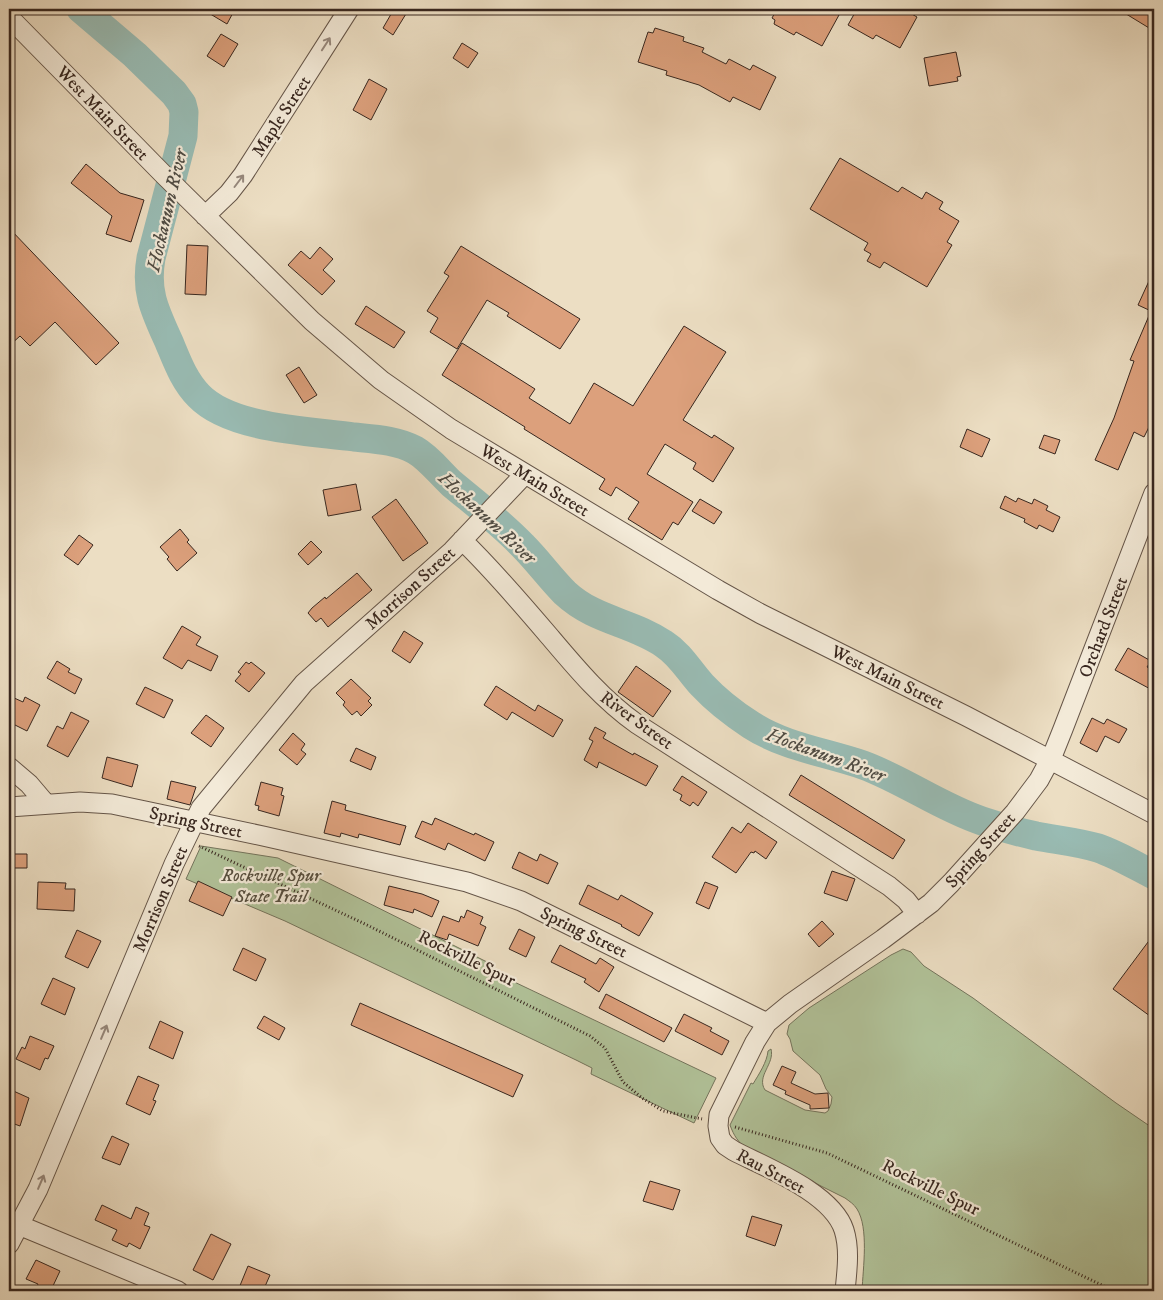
<svg xmlns="http://www.w3.org/2000/svg" width="1163" height="1300" viewBox="0 0 1163 1300" font-family="'IM FELL DW Pica',serif">
  <style>
    .green { fill: #b1c299; stroke: #74745c }
    .lines { fill: none; stroke-linecap: round; stroke-linejoin: round }
    .river { stroke: #99bcb4; stroke-width: 29 }
    .building { fill: #dca07c; stroke: #38271f }
    .street-casing { stroke: #655548; stroke-width: 21 }
    .path { stroke: #38271f; stroke-width: 3; stroke-dasharray: 1 2.5; stroke-linecap: butt }
    .street { stroke: #f3ead8; stroke-width: 19 }
    .oneway { stroke: #96887c }
    .labels { text-anchor: middle; stroke-width: 4.5; stroke-linejoin: round; paint-order: stroke }
    .street-label { font-size: 18px; fill: #38271f; stroke: #f3ead8 }
    .park-label { font-size: 18px; font-style: italic; fill: #564e3e; stroke: #f3ead8 }
    .water-label { font-size: 19px; font-style: italic; fill: #504c44; stroke: #f3ead8 }
  </style>
  <rect width="100%" height="100%" fill="#ecdec3"/>
  <filter id="stains"><feTurbulence type="fractalNoise" baseFrequency=".004" numOctaves="4"/><feColorMatrix values="0 0 0 0 .2 0 0 0 0 .09 0 0 0 0 .02 0 0 0 .5 -.17"/></filter>
  <radialGradient id="worn" r=".72"><stop offset=".6" stop-color="#630" stop-opacity="0"/><stop offset="1" stop-color="#630" stop-opacity=".3"/></radialGradient>
  <path class="green" d="M201,846L278,858L489,963L487,969L716,1078L694,1123L591,1074L592,1068L576,1060L285,921L186,879Z
    M903,949L911,952L924,966L973,998L1116,1103L1154,1129V1291H862C863,1268 869,1228 857,1209C854,1204 849,1201 845,1198L747,1149C738,1142 734,1136 730,1125L751,1083L753,1084C759,1074 767,1062 768,1051L771,1049C775,1064 756,1076 765,1090L805,1110L825,1113L828,1111L831,1104L832,1097L826,1089L820,1075L793,1051L790,1039L787,1034L789,1025L809,1008L891,955Z"/>
  <g class="lines">
    <path class="river" d="M81,9L135,55L174,93L182,104L184,112L183,136L151,258C145,292 155,311 169,342C177,361 184,381 199,396C231,429 310,431 354,437C374,439 397,440 415,450C429,458 440,473 452,484C476,504 501,523 523,546C538,561 550,578 565,593C595,621 632,622 664,644C681,655 689,671 702,685C716,700 734,714 751,725C785,747 825,752 863,765C904,780 940,807 982,821C1000,827 1018,832 1036,836C1057,840 1078,842 1098,848C1118,855 1136,866 1154,875"/>
  </g>
  <path class="building" d="M202,9H235L227,24Z
    M394,9H409L393,35L383,28Z
    M777,9H827L839,15L822,46L796,32L794,35L774,24L775,20L772,18Z
    M857,9H903L917,17L900,48L876,35L873,39L848,25Z
    M1118,9H1154V31Z
    M655,28L684,37L683,41L704,48L702,52L726,64L729,59L750,70L753,65L776,77L760,110L733,97L730,102L699,85L666,75L667,71L638,62L648,32L653,33Z
    M221,34L238,44L224,67L207,56Z
    M462,43L478,53L468,68L453,58Z
    M956,52L961,76L957,77L958,81L929,86L924,58Z
    M369,79L387,89L371,120L353,110Z
    M840,158L898,192L902,187L922,199L926,192L943,202L939,209L959,221L947,242L952,245L927,287L884,262L880,268L867,261L871,254L864,250L868,243L810,209Z
    M86,164L120,193L144,200L131,242L106,234L112,216L71,183Z
    M9,228L119,343L96,365L55,322L30,346L20,336L9,346Z
    M187,245L208,246L206,295L185,294Z
    M461,246L580,319L560,349L507,316L509,313L487,300L457,349L430,332L438,318L427,311L449,276L444,273Z
    M320,247L333,259L323,270L335,281L322,295L288,265L301,251L310,259Z
    M1154,270V417L1144,437L1134,432L1118,470L1095,460L1114,418L1134,361L1130,360L1151,311L1138,305Z
    M366,306L405,332L394,348L355,324Z
    M684,326L726,352L683,420L712,438L714,435L734,448L713,482L693,469L696,463L665,444L647,474L693,502L678,525L673,522L662,540L628,519L639,502L616,487L611,496L599,489L605,479L524,429L525,427L442,375L462,343L535,389L529,398L570,424L594,383L633,406Z
    M299,367L317,395L304,403L286,375Z
    M967,429L990,439L982,457L960,447Z
    M1044,435L1060,440L1055,454L1039,448Z
    M356,484L361,510L328,516L323,490Z
    M1005,496L1016,502L1018,498L1032,504L1034,499L1048,506L1046,510L1060,517L1053,532L1039,525L1037,529L1024,522L1025,519L1000,508Z
    M396,499L428,543L403,561L372,517Z
    M700,499L722,512L714,524L692,511Z
    M180,529L189,540L187,542L197,553L177,571L167,559L169,557L160,547Z
    M79,535L93,545L78,565L64,555Z
    M311,541L322,552L308,565L298,554Z
    M357,573L372,590L328,627L321,618L316,622L308,613L312,608L325,597L326,599Z
    M182,626L201,637L196,645L218,656L211,671L188,660L182,669L163,658Z
    M404,631L423,643L410,663L392,651Z
    M1128,648L1151,661L1147,667L1154,671V691L1115,670Z
    M57,661L70,669L68,672L82,679L75,694L47,678Z
    M246,662L249,664L251,662L265,673L249,692L235,681L241,674L238,672Z
    M636,666L671,691L653,717L618,692Z
    M351,679L371,698L368,701L372,705L361,716L357,711L352,715L343,705L345,702L336,693Z
    M496,686L535,711L538,705L563,720L553,737L512,712L507,720L484,705Z
    M145,687L173,700L164,718L136,704Z
    M12,697L23,702L25,697L40,705L27,731L9,722V704Z
    M71,712L89,721L68,757L47,746L57,726L63,729Z
    M206,715L224,728L211,747L191,733Z
    M1092,718L1104,724L1107,719L1127,729L1119,743L1105,736L1097,752L1080,743Z
    M595,727L606,733L603,738L633,755L634,753L658,766L646,786L599,762L597,768L584,760L593,741L589,739Z
    M293,733L305,744L301,750L306,754L297,765L279,750Z
    M356,748L376,757L371,770L350,761Z
    M107,757L138,765L132,787L102,778Z
    M801,775L905,840L893,859L789,795Z
    M682,776L707,792L698,806L693,802L690,806L680,800L682,795L673,790Z
    M171,781L196,787L190,805L167,799Z
    M261,782L283,788L281,795L284,796L279,816L258,810L259,806L255,805Z
    M332,801L346,805L345,810L406,826L400,845L359,834L358,838L341,833L340,837L324,833Z
    M435,818L474,835L475,833L494,842L485,861L448,843L445,850L415,837L422,821L432,825Z
    M748,823L777,842L766,859L755,851L754,853L751,852L736,873L712,857L732,827L741,833Z
    M519,852L537,861L540,854L558,863L548,884L512,868Z
    M9,854H27V868H9Z
    M832,871L855,879L847,901L824,893Z
    M198,881L232,897L223,916L189,901Z
    M38,882L66,883L65,889H75L74,911L37,909Z
    M705,882L718,887L709,909L696,903Z
    M588,885L618,900L621,895L653,913L639,936L621,926L622,925L579,904Z
    M389,886L422,894L439,901L432,917L414,909L413,913L384,905Z
    M467,910L483,917L480,924L486,927L478,946L449,934L447,940L435,936L443,916L459,922L461,916L464,918Z
    M822,921L834,934L819,947L808,934Z
    M519,929L535,937L526,957L509,949Z
    M77,930L101,941L88,968L65,957Z
    M1154,934V1019L1113,989Z
    M560,945L596,964L600,958L614,967L599,992L584,982L586,979L551,962Z
    M243,948L266,959L256,981L233,970Z
    M53,978L75,988L65,1015L41,1004Z
    M606,994L672,1028L664,1042L599,1008Z
    M360,1003L523,1075L513,1097L351,1025Z
    M684,1014L712,1028L710,1031L729,1041L722,1055L675,1031Z
    M264,1016L285,1028L279,1040L257,1028Z
    M160,1021L183,1032L173,1059L149,1048Z
    M30,1036L54,1046L48,1059L45,1058L40,1070L16,1059L22,1047L25,1049Z
    M782,1066L796,1072L791,1083L815,1094L828,1093L829,1108L810,1109V1105L785,1094L786,1091L773,1085Z
    M138,1076L159,1085L153,1100L156,1101L150,1115L126,1104Z
    M9,1089L29,1098L20,1126L9,1122Z
    M112,1136L129,1144L120,1165L102,1158Z
    M650,1181L680,1190L673,1210L643,1201Z
    M102,1205L131,1219L136,1207L149,1213L144,1225L150,1227L140,1249L129,1243L127,1247L112,1240L117,1230L95,1220Z
    M752,1216L782,1225L775,1246L746,1236Z
    M211,1234L231,1244L213,1280L193,1270Z
    M36,1260L60,1271L52,1288L42,1291H35L38,1284L26,1279Z
    M248,1266L270,1275L263,1291H246L239,1288Z"/>
  <g class="lines">
    <defs>
      <path id="street" d="M9,17L164,175L312,321L381,380L451,429L718,590L761,614L966,716L1154,814
        M205,216L229,193L243,175L349,9
        M462,540C493,570 522,604 550,637C577,669 603,700 637,724L889,886L906,900L917,914
        M9,767L29,784L46,804
        M9,807L80,802L112,804L263,836L467,882L521,901L767,1023
        M9,1221L178,1291
        M9,1244L38,1189L174,864L201,808L304,683L452,551L525,474
        M845,1291C847,1271 850,1249 844,1230C832,1193 767,1168 734,1151L725,1145L720,1138L718,1126L719,1115L755,1042L767,1023L790,1004L883,939L931,903L951,883L1015,812L1039,780L1053,754L1063,729L1154,493"/>
    </defs>
    <use href="#street" class="street-casing"/>
    <path class="path" d="M199,846L367,925L590,1036L605,1048L623,1082L642,1098L663,1111L702,1119
      M735,1127L827,1153L1114,1291"/>
    <use href="#street" class="street"/>
  </g>
  <defs><path id="oneway-shaft" d="M-6 0H5M1.5-3L5.5 0L1.5 3" fill="none" stroke-width="1.6" stroke-linecap="round" stroke-linejoin="round" transform="scale(1.25)"/></defs>
  <g class="oneway">
    <use href="#oneway-shaft" transform="translate(326 44) rotate(-57)"/>
    <use href="#oneway-shaft" transform="translate(239 181) rotate(-53)"/>
    <use href="#oneway-shaft" transform="translate(104 1032) rotate(-67)"/>
    <use href="#oneway-shaft" transform="translate(41 1182) rotate(-67)"/>
  </g>
  <g class="labels">
    <g class="street-label">
      <text transform="translate(103 113) rotate(46)" y="6">West Main Street</text>
      <text transform="translate(281 116) rotate(-57)" y="6">Maple Street</text>
      <text transform="translate(535 480) rotate(31)" y="6">West Main Street</text>
      <text transform="translate(410 588) rotate(-42)" y="6">Morrison Street</text>
      <text transform="translate(1103 627) rotate(-69)" y="6">Orchard Street</text>
      <text transform="translate(888 677) rotate(26)" y="6">West Main Street</text>
      <text transform="translate(637 720) rotate(36)" y="6">River Street</text>
      <text transform="translate(196 822) rotate(12)" y="6">Spring Street</text>
      <text transform="translate(980 850) rotate(-48)" y="6">Spring Street</text>
      <text transform="translate(160 899) rotate(-67)" y="6">Morrison Street</text>
      <text transform="translate(584 932) rotate(26)" y="6">Spring Street</text>
      <text transform="translate(467 958) rotate(26)" y="6">Rockville Spur</text>
      <text transform="translate(771 1171) rotate(28)" y="6">Rau Street</text>
      <text transform="translate(931 1187) rotate(26)" y="6">Rockville Spur</text>
    </g>
    <g class="park-label">
      <text x="271" y="881">Rockville Spur<tspan x="271" dy="21">State Trail</tspan></text>
    </g>
    <g class="water-label">
      <text transform="translate(166 210) rotate(-77)" y="7">Hockanum River</text>
      <text transform="translate(488 517) rotate(43)" y="7">Hockanum River</text>
      <text transform="translate(826 754) rotate(20)" y="7">Hockanum River</text>
    </g>
  </g>
  <rect width="1163" height="1300" fill="none" stroke="#ecdec3" stroke-width="30"/>
  <rect x="10" y="10" width="1143" height="1280" fill="none" stroke="#38271f" stroke-width="2.5"/>
  <rect x="15" y="15" width="1133" height="1270" fill="none" stroke="#38271f"/>
  <rect width="100%" height="100%" filter="url(#stains)"/>
  <rect width="100%" height="100%" fill="url(#worn)"/>
</svg>
